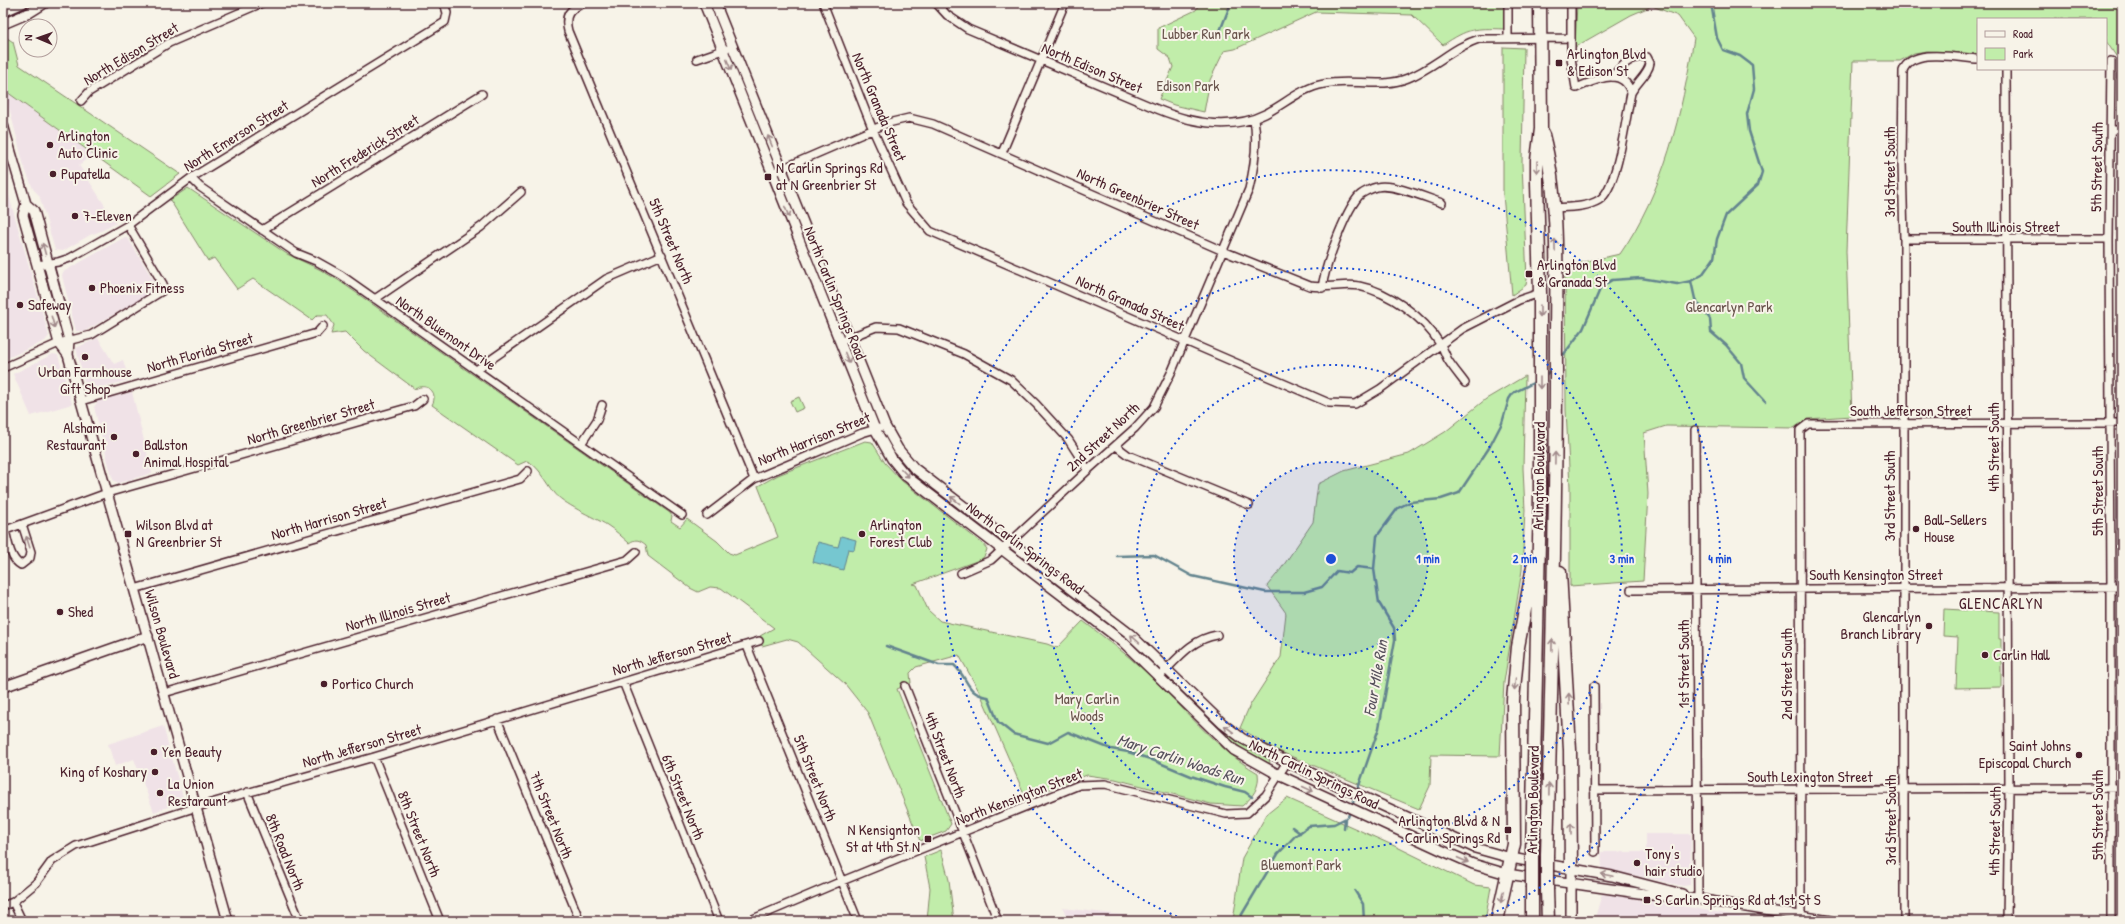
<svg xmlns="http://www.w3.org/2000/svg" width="2125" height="924" viewBox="0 0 2125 924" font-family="'Patrick Hand',sans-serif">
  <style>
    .built { fill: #f0e2e7 }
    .green { fill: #c1edaa; stroke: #86866a }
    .water { fill: #76c7d0; stroke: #64848e }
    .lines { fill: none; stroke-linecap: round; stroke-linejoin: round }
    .stream { stroke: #64848e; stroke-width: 2.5 }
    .street-casing { stroke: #4a1f2b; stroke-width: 10 }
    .secondary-casing { stroke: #4a1f2b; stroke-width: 12 }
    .highway-casing { stroke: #4a1f2b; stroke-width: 15 }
    .street { stroke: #f7f3e8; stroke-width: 7 }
    .secondary { stroke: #f7f3e8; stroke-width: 9 }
    .highway { stroke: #f7f3e8; stroke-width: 12 }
    .highway-bridge-casing { stroke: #4a1f2b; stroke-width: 15; stroke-linecap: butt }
    .highway-bridge { stroke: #f7f3e8; stroke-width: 12 }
    .oneway { stroke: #a0898a }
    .ring { fill: none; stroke: #1d4ed8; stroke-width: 2; stroke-dasharray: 2 4 }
    .poi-dot { fill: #4a1f2b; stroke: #f7f3e8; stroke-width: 1.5 }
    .labels { text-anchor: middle; stroke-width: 4; stroke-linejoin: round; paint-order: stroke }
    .park-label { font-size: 15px; fill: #68524b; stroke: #f7f3e8 }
    .street-label { font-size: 15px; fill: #4a1f2b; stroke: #f7f3e8 }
    .poi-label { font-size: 15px; fill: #4a1f2b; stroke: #f7f3e8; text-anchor: start }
    .neighbourhood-label { font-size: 16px; letter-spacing: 1px; fill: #4a1f2b; stroke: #f7f3e8 }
    .water-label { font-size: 16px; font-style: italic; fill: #57515d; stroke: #f7f3e8 }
    .centre { fill: #1d4ed8; stroke: #f7f3e8; stroke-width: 2 }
    .ring-label { font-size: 12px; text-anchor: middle; font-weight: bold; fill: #1d4ed8; stroke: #f7f3e8; stroke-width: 4; stroke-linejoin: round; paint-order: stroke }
  </style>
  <rect width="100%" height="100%" fill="#f7f3e8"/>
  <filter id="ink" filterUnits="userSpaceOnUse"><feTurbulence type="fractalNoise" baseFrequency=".025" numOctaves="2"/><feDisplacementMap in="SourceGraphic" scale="8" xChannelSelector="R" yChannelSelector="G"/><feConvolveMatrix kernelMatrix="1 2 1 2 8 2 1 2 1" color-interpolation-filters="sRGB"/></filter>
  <g filter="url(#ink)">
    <path class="built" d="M5,91L93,154L79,165L116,223L101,231L90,235L63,251L55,250L39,195L33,189L24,166Z
      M3,175L49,336L45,341L3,360Z
      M125,237L129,240L154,281L156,287L151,293L85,331H76L62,276L63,272Z
      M98,338L114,364L123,360L129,380L89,391L84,381L76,348Z
      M53,354L58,355L72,404L31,416L13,374Z
      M132,392L152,473L119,483L114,481L112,477L94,407L98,401Z
      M163,726L183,797L179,803L154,812L134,759L115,766L108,744Z
      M1646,834H1691L1690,885L1683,886L1602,868L1601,852H1646Z
      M1602,894L1688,907L1764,921H1594Z
      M1063,908L1172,921H1068Z"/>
    <path class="green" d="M1200,3H1504V29C1475,28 1468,28 1443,45L1412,15L1316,12L1235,49L1224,51L1210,80L1204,112L1174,105L1159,99L1173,67L1170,58L1158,49V28L1196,10Z
      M1577,3H2122V56H2116L2106,41V19H1978V54L1927,51L1914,53L1900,61H1853L1846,251L1852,416L1807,419L1794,428L1666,426L1644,433L1648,494L1643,581L1570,586V487L1566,410L1565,266L1620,254C1664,191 1682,113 1694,38L1678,16L1652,6L1631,15L1575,47Z
      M3,35L13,42L19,65L180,174L151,196L7,92L3,68Z
      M1503,47L1524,48L1522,164L1527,279L1526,285L1512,295L1503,194Z
      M188,188L287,254L319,269L338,280L670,513L672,516L671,521L680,527L687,519L717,541L729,553L735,555L778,537L758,486L778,475L865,441L872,442L885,463L902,481L983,544L987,549L985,555L982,559L913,584L917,585L928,610L940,621L1047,644L1057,648L1083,621C1104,637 1125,653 1145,671C1183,706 1213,747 1258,773C1260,787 1253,797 1242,806L1211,804L1115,779L1087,775L1026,798L980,693L959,655L916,667L910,673L911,683L897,689L951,824L946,831L920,841L868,713L845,684L798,642L787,639L762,646L760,636L774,628L721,588L710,587L698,592L690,588L648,556L646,545C640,540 636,538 629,543C622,537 615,530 607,525C594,517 562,504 554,492C548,484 537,464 527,461L518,465L432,405C439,392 427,382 415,389L364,351L345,332L331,334L334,325L327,315H317L312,320L253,279L237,289L214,258L208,261L170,200Z
      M1525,376L1523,468L1525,510L1522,570L1504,682L1500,756L1431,755L1430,786L1419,809L1276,750L1240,728L1250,705L1281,657L1286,613L1267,586L1281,569L1313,522L1318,484L1344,471L1409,454L1445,432L1486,399Z
      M799,397L804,408L795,412L790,401Z
      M1944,609L1999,612V639H2001V687L1956,688L1958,637L1943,636Z
      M1202,710L1225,731L1269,759L1270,763L1267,765C1241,750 1221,732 1200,711Z
      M1287,798L1399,848L1474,885L1491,887L1485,921H1233L1242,858L1267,814Z
      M941,850L949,880L954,921H927L930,888L924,857Z"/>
    <path class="water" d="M841,536L856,540L854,550L848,549L843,570L813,562L818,542L838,547Z"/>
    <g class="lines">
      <path class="stream" d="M1218,36L1231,3
        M1691,281L1695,299L1710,319L1711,332L1726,345L1741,363L1744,378L1765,401
        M1561,358L1583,329L1601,287L1612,280L1641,278L1677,284L1691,281L1702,275L1714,258L1717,239L1726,215L1758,185L1762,172L1749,131L1747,114L1754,89L1752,65L1740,56L1723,50L1717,38L1711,3
        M1545,376L1552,368
        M1117,556L1154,555L1192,576L1265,592H1304L1322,587L1337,571L1350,573L1357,567L1374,569
        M886,646L939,665H954C969,679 966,694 988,697L998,722L1013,734L1048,743L1068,732L1111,749L1128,752L1150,759L1191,776L1225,787L1245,792L1252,797
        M1292,827L1300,833
        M1344,828L1345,819
        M1355,891L1363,904L1364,921
        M1238,921L1278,854L1295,836L1309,826L1334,824L1348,817L1379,728L1395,640L1394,628L1379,603L1374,569L1377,536L1398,508L1410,502L1441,499L1459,493L1489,448L1502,423L1509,399L1513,393L1535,382"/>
      <defs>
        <path id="street" d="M584,3C569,9 564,15 568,31L754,479
          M823,3L873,130L906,203L930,231L1329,403L1355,404L1380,389L1462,329L1519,300L1540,293
          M936,3L947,15L968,29L1157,109C1191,123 1231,131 1265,114C1285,104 1301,88 1324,84C1352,78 1381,89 1408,78C1434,68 1453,47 1479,39L1570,38
          M1508,38V3
          M697,59L726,49
          M2006,69L2009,789L2007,921
          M1612,77C1621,66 1632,55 1647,57L1650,63C1649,73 1636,83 1631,93
          M81,101L89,92L169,43L262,3
          M2111,130H2122
          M1002,153L1065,3
          M3,158L12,156
          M772,173L888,123L909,118L933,124L1223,251L1310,286C1326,289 1346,283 1359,286C1389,292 1424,317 1440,344C1444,349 1445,355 1448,360C1453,368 1459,375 1465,383
          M191,178L200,187L296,253L316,261L341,275L682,515
          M1553,208C1567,207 1586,208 1599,200C1618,189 1626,116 1631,93C1623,65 1594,81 1576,88L1571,58V3
          M262,230L482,94
          M1904,239H2109
          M37,265L58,262L70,258L128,225L191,178L445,22L447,13L444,3
          M1322,288C1325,266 1344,214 1358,197C1361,193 1372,188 1377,187C1392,183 1427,198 1442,203
          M375,299L481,227L521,192
          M846,339L876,327L899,328L964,354L1011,380L1036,404L1068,439L1088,470
          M3,368L59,343L91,335L162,291L163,284L128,225
          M476,370L606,279L662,255
          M81,401L317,333L323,326
          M1695,430L1698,899
          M581,444L597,420L602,405
          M1116,446L1128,455L1249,505
          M707,515L754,479L862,433L879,428
          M5,530C8,542 10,559 21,565L30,558L31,552L22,524
          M3,531L107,493L414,406L423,399
          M961,573L991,560L1088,470L1135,428L1154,407L1172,371L1249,189C1255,165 1258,143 1254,119
          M134,589L520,479L528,471
          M1631,590L2122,587
          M747,646L858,921
          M1160,676C1178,658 1192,639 1217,635
          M623,682L719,921
          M905,686L998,921
          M1594,686L1595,852
          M164,693L627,560L636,552
          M497,719L580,921
          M374,757L440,921
          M1594,790L2122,788
          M247,792L300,921
          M13,902L22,921
          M3,906L13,902L36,883L52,861L76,846L197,807L374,757L759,641
          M1801,916L1800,430L1808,424L2122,423
          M748,921L842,881L1079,785L1105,784L1226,814L1247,813L1266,795L1287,762
          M1904,921V239L1902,163L1903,71C1911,47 1958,58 1978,59
          M2111,921V587L2109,239L2111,61"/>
        <path id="secondary" d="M704,3L875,429L892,459L906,476L1123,642L1234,750L1279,775L1441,850L1473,864L1507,874L1652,895L1698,899L1830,921
          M715,3L885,426L898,449L914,468L1130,634L1223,724L1243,739L1287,762L1475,848L1511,858L1612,876L1682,894
          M3,12L23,3
          M3,24L29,13L45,3
          M3,125L26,204L34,211L69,340L68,355
          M26,204L23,215L59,343L68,355L228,921
          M3,687L148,636
          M1571,868V921"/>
        <path id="highway" d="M1543,135C1562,208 1555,293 1556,370C1556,532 1551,694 1547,856
          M1560,572L1570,750L1571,868
          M1532,854L1540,497V293L1537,182V160L1541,129L1540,3
          M1532,888V921
          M1547,890L1548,921
          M1497,921L1514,844L1513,700L1518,647L1533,566"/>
      </defs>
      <use href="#street" class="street-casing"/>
      <use href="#secondary" class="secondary-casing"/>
      <use href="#highway" class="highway-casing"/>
      <use href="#street" class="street"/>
      <use href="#secondary" class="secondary"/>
      <use href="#highway" class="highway"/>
      <defs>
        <path id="highway-bridge" d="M1532,854V888
          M1547,890V856"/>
      </defs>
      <use href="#highway-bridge" class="highway-bridge-casing"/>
      <use href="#highway-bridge" class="highway-bridge"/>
    </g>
    <defs><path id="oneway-shaft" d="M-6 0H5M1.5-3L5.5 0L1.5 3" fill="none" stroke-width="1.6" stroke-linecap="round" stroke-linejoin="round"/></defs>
    <g class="oneway">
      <use href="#oneway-shaft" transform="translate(729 65) rotate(68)"/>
      <use href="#oneway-shaft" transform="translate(770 141) rotate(-112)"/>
      <use href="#oneway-shaft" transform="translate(1537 167) rotate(91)"/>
      <use href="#oneway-shaft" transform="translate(787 212) rotate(68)"/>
      <use href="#oneway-shaft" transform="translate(1555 245) rotate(-91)"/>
      <use href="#oneway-shaft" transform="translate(44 249) rotate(-105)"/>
      <use href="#oneway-shaft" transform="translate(1540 311) rotate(90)"/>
      <use href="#oneway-shaft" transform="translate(53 322) rotate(74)"/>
      <use href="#oneway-shaft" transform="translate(847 358) rotate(68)"/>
      <use href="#oneway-shaft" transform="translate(1540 383) rotate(90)"/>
      <use href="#oneway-shaft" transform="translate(1555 458) rotate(-89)"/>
      <use href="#oneway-shaft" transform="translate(905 473) rotate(46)"/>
      <use href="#oneway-shaft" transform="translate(955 500) rotate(-143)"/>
      <use href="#oneway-shaft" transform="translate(28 542) rotate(-108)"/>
      <use href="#oneway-shaft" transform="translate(1135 639) rotate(-138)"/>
      <use href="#oneway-shaft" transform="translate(1552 645) rotate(-89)"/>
      <use href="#oneway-shaft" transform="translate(1515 684) rotate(95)"/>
      <use href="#oneway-shaft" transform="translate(1569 699) rotate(-92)"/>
      <use href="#oneway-shaft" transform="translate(1229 729) rotate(-143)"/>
      <use href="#oneway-shaft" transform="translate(1308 789) rotate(25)"/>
      <use href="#oneway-shaft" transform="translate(1549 789) rotate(-89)"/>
      <use href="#oneway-shaft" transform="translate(1571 829) rotate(-90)"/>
      <use href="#oneway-shaft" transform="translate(1463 860) rotate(23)"/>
      <use href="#oneway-shaft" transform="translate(1607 875) rotate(-168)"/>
      <use href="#oneway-shaft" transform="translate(1502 897) rotate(103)"/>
    </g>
  </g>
  <circle cx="1331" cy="559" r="97" fill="#1d4ed8" fill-opacity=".12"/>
  <g class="ring">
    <circle cx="1331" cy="559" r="97"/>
    <circle cx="1331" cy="559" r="194"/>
    <circle cx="1331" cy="559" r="291"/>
    <path d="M1188 921A389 389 0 1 1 1474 921"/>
  </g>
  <g class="poi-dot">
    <rect x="1555" y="59" width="8" height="8" rx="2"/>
    <circle cx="50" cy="145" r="4"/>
    <circle cx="53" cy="174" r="4"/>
    <rect x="764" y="173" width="8" height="8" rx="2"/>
    <circle cx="75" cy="216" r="4"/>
    <rect x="1525" y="270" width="8" height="8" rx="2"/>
    <circle cx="92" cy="288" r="4"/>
    <circle cx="20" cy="305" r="4"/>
    <circle cx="85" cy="357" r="4"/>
    <circle cx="114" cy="437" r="4"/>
    <circle cx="136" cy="454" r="4"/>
    <circle cx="1916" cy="529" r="4"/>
    <rect x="124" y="530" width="8" height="8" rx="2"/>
    <circle cx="862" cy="534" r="4"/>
    <circle cx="60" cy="612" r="4"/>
    <circle cx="1929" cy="626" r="4"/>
    <circle cx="1985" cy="655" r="4"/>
    <circle cx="324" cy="684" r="4"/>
    <circle cx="154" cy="752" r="4"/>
    <circle cx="2079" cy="755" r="4"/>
    <circle cx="155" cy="772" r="4"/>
    <circle cx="160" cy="793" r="4"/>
    <rect x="1504" y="826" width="8" height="8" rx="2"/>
    <rect x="924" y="835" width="8" height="8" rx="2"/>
    <circle cx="1637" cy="863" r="4"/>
    <rect x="1643" y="896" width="8" height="8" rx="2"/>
  </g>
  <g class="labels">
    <g class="park-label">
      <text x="1206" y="39">Lubber Run Park</text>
      <text x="1188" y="91">Edison Park</text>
      <text x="1729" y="312">Glencarlyn Park</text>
      <text x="1087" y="704">Mary Carlin<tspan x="1087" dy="17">Woods</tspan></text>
      <text x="1301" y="870">Bluemont Park</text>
    </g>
    <g class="street-label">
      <text transform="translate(131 54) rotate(-31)" y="5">North Edison Street</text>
      <text transform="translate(1092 68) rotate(23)" y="5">North Edison Street</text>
      <text transform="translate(879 107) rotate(67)" y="5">North Granada Street</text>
      <text transform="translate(236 136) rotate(-32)" y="5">North Emerson Street</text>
      <text transform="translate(365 151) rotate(-32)" y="5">North Frederick Street</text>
      <text transform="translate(2097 167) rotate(-89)" y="5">5th Street South</text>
      <text transform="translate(1890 172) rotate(-90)" y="5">3rd Street South</text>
      <text transform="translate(1138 199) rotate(24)" y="5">North Greenbrier Street</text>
      <text x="2006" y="232">South Illinois Street</text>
      <text transform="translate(671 241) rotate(67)" y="5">5th Street North</text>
      <text transform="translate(835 293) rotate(68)" y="5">North Carlin Springs Road</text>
      <text transform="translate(1130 303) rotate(24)" y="5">North Granada Street</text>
      <text transform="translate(446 333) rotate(35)" y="5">North Bluemont Drive</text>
      <text transform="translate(200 353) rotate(-16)" y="5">North Florida Street</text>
      <text x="1911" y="416">South Jefferson Street</text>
      <text transform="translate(311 422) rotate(-16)" y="5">North Greenbrier Street</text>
      <text transform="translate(1103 437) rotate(-43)" y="5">2nd Street North</text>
      <text transform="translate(814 439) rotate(-22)" y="5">North Harrison Street</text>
      <text transform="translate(1994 447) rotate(-90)" y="5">4th Street South</text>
      <text transform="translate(1539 476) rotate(-89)" y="5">Arlington Boulevard</text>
      <text transform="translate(2098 491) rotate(-90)" y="5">5th Street South</text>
      <text transform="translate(1890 496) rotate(-90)" y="5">3rd Street South</text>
      <text transform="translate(329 519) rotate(-16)" y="5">North Harrison Street</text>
      <text transform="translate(1025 548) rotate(37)" y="5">North Carlin Springs Road</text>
      <text x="1876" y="580">South Kensington Street</text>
      <text transform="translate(398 612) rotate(-16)" y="5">North Illinois Street</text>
      <text transform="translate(162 634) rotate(74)" y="5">Wilson Boulevard</text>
      <text transform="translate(672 654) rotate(-16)" y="5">North Jefferson Street</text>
      <text transform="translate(1684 664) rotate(-90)" y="5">1st Street South</text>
      <text transform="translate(1787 674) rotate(-90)" y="5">2nd Street South</text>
      <text transform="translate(362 746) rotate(-16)" y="5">North Jefferson Street</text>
      <text transform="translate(945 755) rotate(69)" y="5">4th Street North</text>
      <text transform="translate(1314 774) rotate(26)" y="5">North Carlin Springs Road</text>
      <text x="1810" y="782">South Lexington Street</text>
      <text transform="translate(815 778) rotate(68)" y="5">5th Street North</text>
      <text transform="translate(683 797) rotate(68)" y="5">6th Street North</text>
      <text transform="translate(1019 797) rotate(-21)" y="5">North Kensington Street</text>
      <text transform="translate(1533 800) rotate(-89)" y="5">Arlington Boulevard</text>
      <text transform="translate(551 815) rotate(68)" y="5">7th Street North</text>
      <text transform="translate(2098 815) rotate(-90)" y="5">5th Street South</text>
      <text transform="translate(1891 820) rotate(-90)" y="5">3rd Street South</text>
      <text transform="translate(1995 831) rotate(-89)" y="5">4th Street South</text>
      <text transform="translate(419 834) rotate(68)" y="5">8th Street North</text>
      <text transform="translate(285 852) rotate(68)" y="5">8th Road North</text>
    </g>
    <g class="poi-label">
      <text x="1567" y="59">Arlington Blvd<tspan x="1567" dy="17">&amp; Edison St</tspan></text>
      <text x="58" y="141">Arlington<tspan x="58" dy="17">Auto Clinic</tspan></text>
      <text x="776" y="173">N Carlin Springs Rd<tspan x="776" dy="17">at N Greenbrier St</tspan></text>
      <text x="61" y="179">Pupatella</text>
      <text x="83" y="221">7-Eleven</text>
      <text x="1537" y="270">Arlington Blvd<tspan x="1537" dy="17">&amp; Granada St</tspan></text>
      <text x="100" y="293">Phoenix Fitness</text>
      <text x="28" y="310">Safeway</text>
      <text x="85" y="377" text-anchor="middle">Urban Farmhouse<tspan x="85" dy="17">Gift Shop</tspan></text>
      <text x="106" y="433" text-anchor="end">Alshami<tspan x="106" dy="17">Restaurant</tspan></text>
      <text x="144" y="450">Ballston<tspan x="144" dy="17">Animal Hospital</tspan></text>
      <text x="1924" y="525">Ball-Sellers<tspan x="1924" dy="17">House</tspan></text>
      <text x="136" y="530">Wilson Blvd at<tspan x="136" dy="17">N Greenbrier St</tspan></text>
      <text x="870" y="530">Arlington<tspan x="870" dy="17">Forest Club</tspan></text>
      <text x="68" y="617">Shed</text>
      <text x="1921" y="622" text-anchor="end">Glencarlyn<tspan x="1921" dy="17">Branch Library</tspan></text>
      <text x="1993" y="660">Carlin Hall</text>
      <text x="332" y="689">Portico Church</text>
      <text x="2071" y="751" text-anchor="end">Saint Johns<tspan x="2071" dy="17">Episcopal Church</tspan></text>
      <text x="162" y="757">Yen Beauty</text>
      <text x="147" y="777" text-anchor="end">King of Koshary</text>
      <text x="168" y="789">La Union<tspan x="168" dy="17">Restaraunt</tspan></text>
      <text x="1500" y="826" text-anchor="end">Arlington Blvd &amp; N<tspan x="1500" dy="17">Carlin Springs Rd</tspan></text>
      <text x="920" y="835" text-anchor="end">N Kensignton<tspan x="920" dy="17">St at 4th St N</tspan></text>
      <text x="1645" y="859">Tony's<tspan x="1645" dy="17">hair studio</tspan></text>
      <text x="1655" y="905">S Carlin Springs Rd at 1st St S</text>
    </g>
    <g class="neighbourhood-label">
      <text x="2001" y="609">GLENCARLYN</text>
    </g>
    <g class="water-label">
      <text transform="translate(1375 678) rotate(-80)" y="6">Four Mile Run</text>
      <text transform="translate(1181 759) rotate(18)" y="6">Mary Carlin Woods Run</text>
    </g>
  </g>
  <circle cx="1331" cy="559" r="6" class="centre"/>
  <g class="ring-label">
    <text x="1428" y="563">1 min</text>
    <text x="1525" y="563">2 min</text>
    <text x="1622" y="563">3 min</text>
    <text x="1720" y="563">4 min</text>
  </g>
  <rect width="2125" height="924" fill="none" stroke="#f7f3e8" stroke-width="16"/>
  <rect x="8" y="8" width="2109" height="908" fill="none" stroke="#4a1f2b" stroke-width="1.5" filter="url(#ink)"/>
  <rect x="1977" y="18" width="130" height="52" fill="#f7f3e8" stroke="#b29e9c"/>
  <rect x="1985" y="31" width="20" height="6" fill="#f7f3e8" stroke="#b29e9c"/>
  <text x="2013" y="38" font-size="12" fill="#4a1f2b">Road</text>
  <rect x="1985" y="48" width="20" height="12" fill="#c1edaa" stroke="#b29e9c"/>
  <text x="2013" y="58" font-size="12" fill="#4a1f2b">Park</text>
  <g transform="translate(38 38) rotate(272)"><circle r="19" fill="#f7f3e8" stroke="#b29e9c"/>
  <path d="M0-3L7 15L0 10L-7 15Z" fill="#4a1f2b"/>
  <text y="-6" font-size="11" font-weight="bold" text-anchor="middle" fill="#4a1f2b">N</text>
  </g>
</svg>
